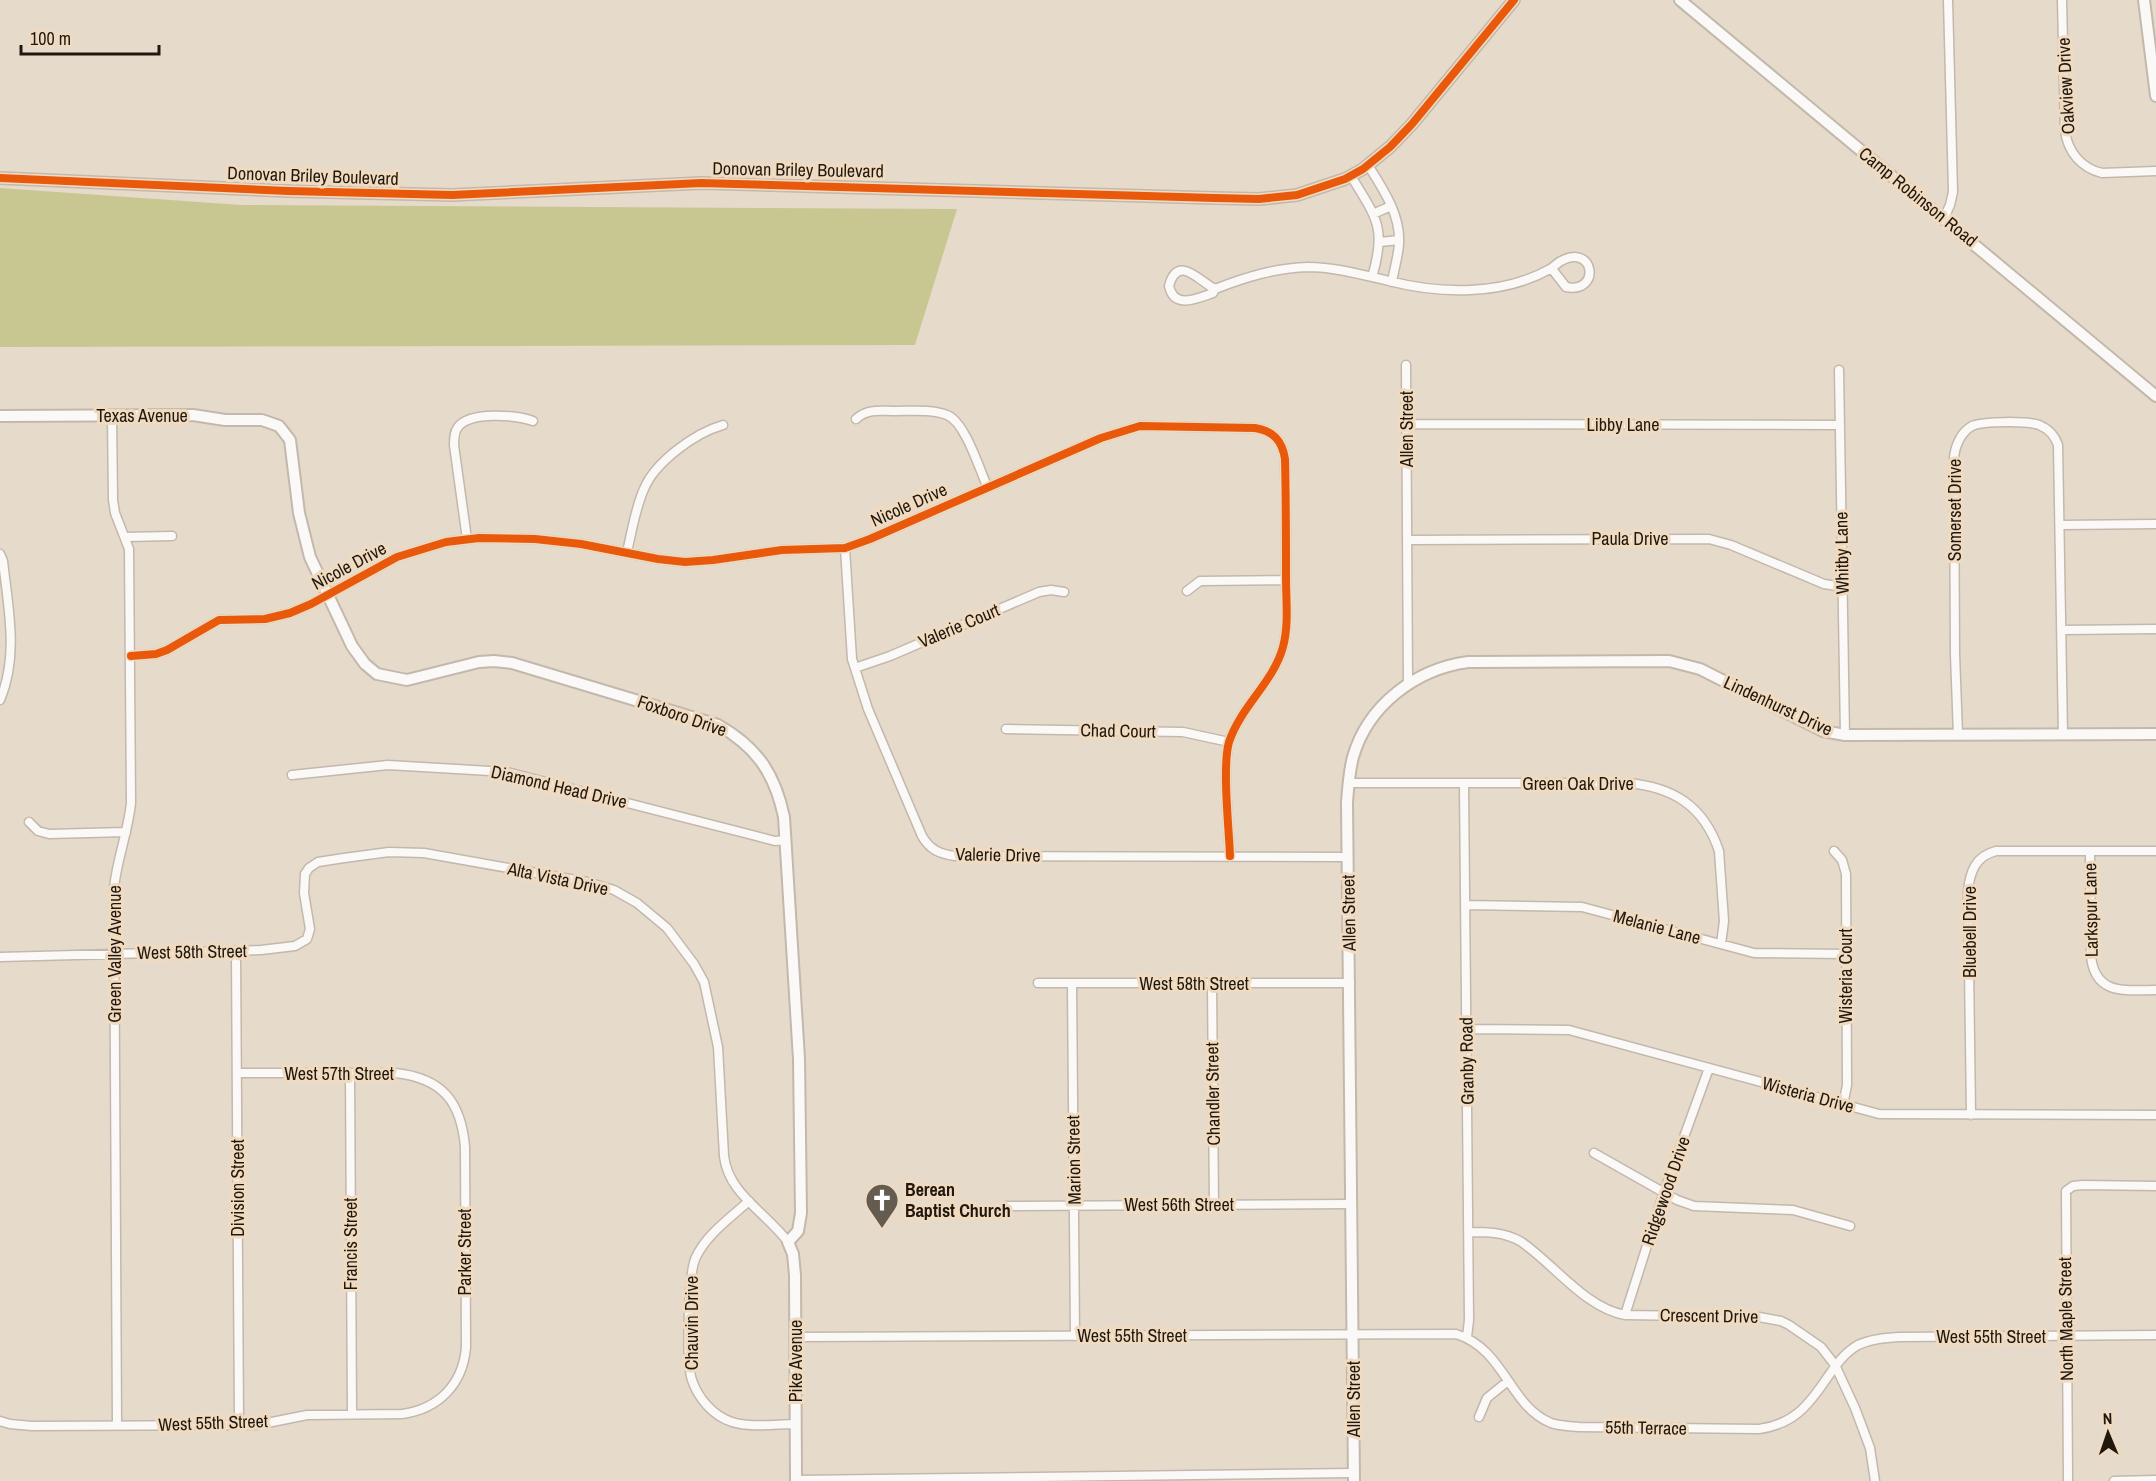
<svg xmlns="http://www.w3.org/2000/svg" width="2156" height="1481" viewBox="0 0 2156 1481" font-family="'Archivo Narrow',sans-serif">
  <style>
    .forest { fill: #c8c791 }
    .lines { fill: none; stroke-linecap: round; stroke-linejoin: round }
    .minor-casing { stroke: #c2b8ac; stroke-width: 11 }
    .tertiary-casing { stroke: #c2b8ac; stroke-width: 14 }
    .minor { stroke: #fbf9f7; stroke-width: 8 }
    .tertiary { stroke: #fbf9f7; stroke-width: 10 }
    .cycleway-casing { stroke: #f1dbc0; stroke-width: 11 }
    .cycleway { stroke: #e8590c; stroke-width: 8 }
    .labels { text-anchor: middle; stroke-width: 6; stroke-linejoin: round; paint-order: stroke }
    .street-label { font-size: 18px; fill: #20180e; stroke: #f1dbc0 }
    .poi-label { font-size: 18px; font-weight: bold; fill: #20180e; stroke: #f1dbc0; text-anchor: start }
  </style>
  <rect width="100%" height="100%" fill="#e6dacb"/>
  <path class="forest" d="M0,188L241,205L957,209L915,345L0,347Z"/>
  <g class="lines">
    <defs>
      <path id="minor" d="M2062,0L2065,131C2068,152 2081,168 2102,173L2156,171
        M1368,165C1383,189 1401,215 1399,244C1398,257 1394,270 1392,282
        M1351,176C1376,217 1387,228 1372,277
        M1373,214L1391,206
        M1944,218L1950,205L1953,192L1948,0
        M1380,242L1399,240
        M1215,289C1200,282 1178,253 1169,286C1174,310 1198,298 1213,293L1215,289C1246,277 1275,268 1308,267C1335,267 1363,275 1389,281C1440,294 1502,296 1550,269C1554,267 1557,263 1561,261C1595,243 1601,294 1566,287L1552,269
        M1406,365L1408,683
        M1839,370L1845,735
        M112,415L113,500L115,513L129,549L131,803C128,832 117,859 114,888L117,1425
        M856,419C868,408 881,411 896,411C911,411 932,409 947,415C965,422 979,468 987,486
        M1407,424L1839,425
        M2061,525L2156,524
        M125,537L172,536
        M467,539L454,445C454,439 454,432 458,427C470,411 516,415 533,421
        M1408,540L1709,539L1731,545L1824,584L1843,587
        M845,548L852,659L868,709L922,836C930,850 940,854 955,856L1348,857
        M627,552C632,531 635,509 644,489C655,462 695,433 723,425
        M0,554L3,561C8,607 19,656 0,700
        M1187,591L1200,581L1286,580
        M2063,630L2156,629
        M131,656L156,654L167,650L219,620L265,619L290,613L311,604L397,557L446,542L479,538L535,539L581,544L658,559L685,562L713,560L782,550L845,548L870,539L1101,438L1140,426L1255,428C1273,431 1282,440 1285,459C1286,499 1286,538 1286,578C1286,601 1289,624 1283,647C1273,683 1241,706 1229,742C1222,767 1229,828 1230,856
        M855,668L890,656L1039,592L1051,590L1064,592
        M1006,729L1183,732L1229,742
        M1958,735L1955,654L1954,458C1955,446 1961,432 1972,426C1983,421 2028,421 2039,425C2049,429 2055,436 2058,445L2063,735
        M292,775L388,765L507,772L756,836L775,841L786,840
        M1348,783H1628C1673,787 1704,806 1719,851L1724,921L1721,944
        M1464,784L1469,1320L1467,1337
        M29,822L38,831L49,834L126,832
        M1834,851L1842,860L1846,874L1847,1085L1843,1105
        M2090,851L2091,956C2095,996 2126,990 2156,990
        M1465,905L1582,907L1754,953L1847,954
        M236,951L239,1425
        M0,957L261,950L295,946L307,939L310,929L304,893L305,874L309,868L318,862L344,858L389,852L424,853L587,882L614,890L637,903L667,928L694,964L704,982L718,1047L724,1156C728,1194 768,1214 788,1242
        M1038,983H1350
        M1072,983L1075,1336
        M1212,984L1214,1205
        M1467,1029L1569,1030L1879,1114L2156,1115
        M350,1073L352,1414
        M1971,1115L1968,891C1970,871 1976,856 1996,851H2156
        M1594,1153L1677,1200L1694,1206L1793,1210L1850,1226
        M749,1201C730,1218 707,1234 696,1257C688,1272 686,1363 692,1380C698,1398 713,1416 732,1422C751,1428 776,1424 796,1424
        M1006,1206L1352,1204
        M1469,1232C1487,1232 1503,1232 1520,1241C1553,1263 1585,1308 1625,1315L1759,1317L1781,1321L1789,1325L1821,1347L1835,1365L1855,1408L1870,1448L1875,1481
        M1625,1315L1664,1192L1709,1068
        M796,1337L1456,1334C1505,1349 1509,1406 1551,1423C1560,1426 1569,1426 1579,1427L1759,1429C1794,1424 1808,1406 1827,1378C1836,1365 1844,1353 1858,1345C1871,1339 1885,1338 1899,1337L2156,1335
        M1479,1417L1487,1398L1508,1381
        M0,1421L10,1424L32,1426L257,1425L307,1415L402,1414C439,1409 463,1384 466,1347L465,1147C461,1101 442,1078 395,1073H237
        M796,1480L1354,1473
        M2068,1481L2066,1191L2073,1186L2083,1185L2156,1186
        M2114,1481L2156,1480"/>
      <path id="tertiary" d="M1680,0L2156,396
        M2144,0L2156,96
        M0,178L288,191L452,195L701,183L1215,198L1259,199L1297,195L1345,179L1363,169L1390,147L1412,124L1514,0
        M0,416L193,415L225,420H262L279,426L290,440L299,513L310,557L352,646L365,664L377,674L407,680L479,662L494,661L512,663L718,725C757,747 775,774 784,817L799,1059L801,1213L798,1231L788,1242L793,1254L795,1275L796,1481
        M1354,1481L1347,803C1348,788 1349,772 1353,757C1368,705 1416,669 1468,662L1669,661L1700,669L1823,731L1845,735L2156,734"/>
    </defs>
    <use href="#minor" class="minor-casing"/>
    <use href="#tertiary" class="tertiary-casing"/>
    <use href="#minor" class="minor"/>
    <use href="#tertiary" class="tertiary"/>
    <defs>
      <path id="cycleway" d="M0,178L288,191L452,195L701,183L1215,198L1259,199L1297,195L1345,179L1363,169L1390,147L1412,124L1514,0
        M131,656L156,654L167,650L219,620L265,619L290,613L311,604L397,557L446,542L479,538L535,539L581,544L658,559L685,562L713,560L782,550L845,548L870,539L1101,438L1140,426L1255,428C1273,431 1282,440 1285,459C1286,499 1286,538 1286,578C1286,601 1289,624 1283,647C1273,683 1241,706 1229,742C1222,767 1229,828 1230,856"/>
    </defs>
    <use href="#cycleway" class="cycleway-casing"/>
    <use href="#cycleway" class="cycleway"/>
  </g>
  <defs>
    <symbol id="church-pin" viewBox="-11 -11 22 30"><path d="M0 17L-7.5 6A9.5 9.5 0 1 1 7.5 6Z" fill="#655c50" stroke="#f1dbc0"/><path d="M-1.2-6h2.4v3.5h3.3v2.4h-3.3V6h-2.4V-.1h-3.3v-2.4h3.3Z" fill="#fff"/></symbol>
  </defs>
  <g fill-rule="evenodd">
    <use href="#church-pin" x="863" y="1181" width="38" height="52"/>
  </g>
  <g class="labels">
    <g class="street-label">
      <text transform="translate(2066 86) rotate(-93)" y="6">Oakview Drive</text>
      <text transform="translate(798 170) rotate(1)" y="6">Donovan Briley Boulevard</text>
      <text transform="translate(313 176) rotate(2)" y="6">Donovan Briley Boulevard</text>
      <text transform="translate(1918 197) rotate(39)" y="6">Camp Robinson Road</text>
      <text x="142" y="422">Texas Avenue</text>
      <text x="1623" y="431">Libby Lane</text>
      <text transform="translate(1407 429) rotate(-90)" y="6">Allen Street</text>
      <text transform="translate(909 505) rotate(-24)" y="6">Nicole Drive</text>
      <text transform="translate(1955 510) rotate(-90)" y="6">Somerset Drive</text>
      <text x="1630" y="545">Paula Drive</text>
      <text transform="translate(1842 553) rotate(-91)" y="6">Whitby Lane</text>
      <text transform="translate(349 566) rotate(-28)" y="6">Nicole Drive</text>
      <text transform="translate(959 626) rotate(-23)" y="6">Valerie Court</text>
      <text transform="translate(1778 706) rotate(25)" y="6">Lindenhurst Drive</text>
      <text transform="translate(682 716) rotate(19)" y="6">Foxboro Drive</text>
      <text transform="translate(1118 731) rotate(1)" y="6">Chad Court</text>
      <text x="1578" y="790">Green Oak Drive</text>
      <text transform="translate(559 787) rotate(13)" y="6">Diamond Head Drive</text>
      <text transform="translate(998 855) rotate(1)" y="6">Valerie Drive</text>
      <text transform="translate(558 879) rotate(12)" y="6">Alta Vista Drive</text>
      <text transform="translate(2091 910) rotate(-91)" y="6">Larkspur Lane</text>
      <text transform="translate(1349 913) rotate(-91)" y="6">Allen Street</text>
      <text transform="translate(1657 927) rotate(15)" y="6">Melanie Lane</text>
      <text transform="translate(1970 932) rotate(-90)" y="6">Bluebell Drive</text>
      <text transform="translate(192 952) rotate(-1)" y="6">West 58th Street</text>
      <text transform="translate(115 954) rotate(-90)" y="6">Green Valley Avenue</text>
      <text transform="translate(1846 976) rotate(-90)" y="6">Wisteria Court</text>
      <text x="1194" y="990">West 58th Street</text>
      <text transform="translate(1467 1061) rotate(-91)" y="6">Granby Road</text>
      <text x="339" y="1080">West 57th Street</text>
      <text transform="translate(1213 1094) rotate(-91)" y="6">Chandler Street</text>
      <text transform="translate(1808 1095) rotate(15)" y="6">Wisteria Drive</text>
      <text transform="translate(1074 1160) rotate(-91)" y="6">Marion Street</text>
      <text transform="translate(238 1188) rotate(-90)" y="6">Division Street</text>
      <text transform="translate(1666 1191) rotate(-71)" y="6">Ridgewood Drive</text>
      <text x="1179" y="1211">West 56th Street</text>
      <text transform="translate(351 1244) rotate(-90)" y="6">Francis Street</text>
      <text transform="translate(465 1252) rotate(-90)" y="6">Parker Street</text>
      <text transform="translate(1709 1316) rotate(1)" y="6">Crescent Drive</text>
      <text transform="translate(2066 1319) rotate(-91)" y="6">North Maple Street</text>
      <text transform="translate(692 1323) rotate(-90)" y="6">Chauvin Drive</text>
      <text x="1132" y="1342">West 55th Street</text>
      <text x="1991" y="1343">West 55th Street</text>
      <text transform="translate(796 1361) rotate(-90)" y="6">Pike Avenue</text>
      <text transform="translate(1354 1399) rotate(-90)" y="6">Allen Street</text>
      <text transform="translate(213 1423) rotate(-2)" y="6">West 55th Street</text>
      <text transform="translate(1646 1428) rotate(1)" y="6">55th Terrace</text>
    </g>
    <g class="poi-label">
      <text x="905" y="1196">Berean<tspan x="905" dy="21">Baptist Church</tspan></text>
    </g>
  </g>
  <g transform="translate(2108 1433) rotate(358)" stroke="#f1dbc0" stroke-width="4.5" paint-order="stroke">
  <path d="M0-4.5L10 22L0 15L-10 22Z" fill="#20180e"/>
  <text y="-9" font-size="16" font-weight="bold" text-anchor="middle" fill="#20180e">N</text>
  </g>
  <path d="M21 45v9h138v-9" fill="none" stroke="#20180e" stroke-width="3"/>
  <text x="30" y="45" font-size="18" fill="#20180e" stroke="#f1dbc0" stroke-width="4.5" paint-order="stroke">100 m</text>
</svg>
